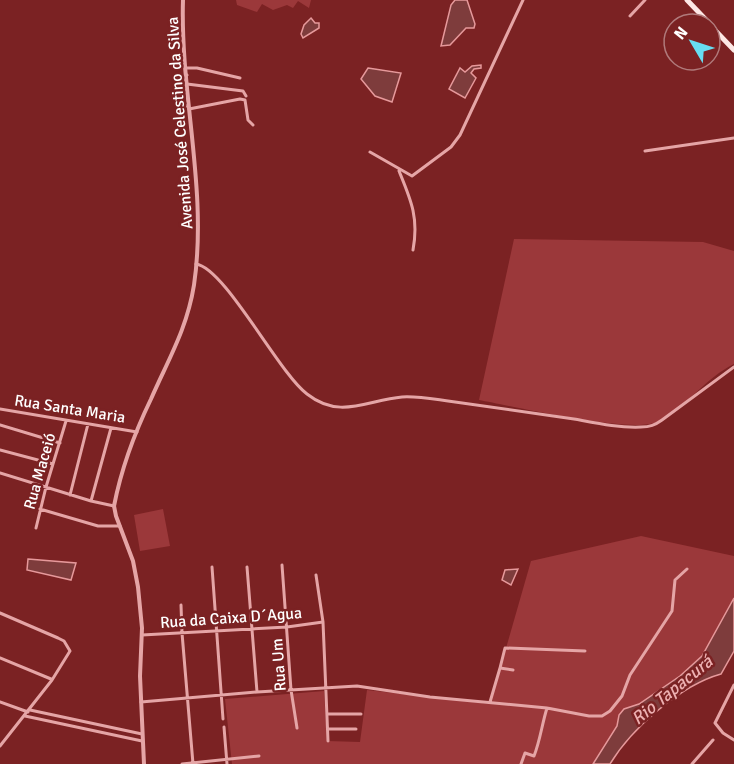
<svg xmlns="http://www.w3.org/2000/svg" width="734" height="764" viewBox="0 0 734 764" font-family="Signika,sans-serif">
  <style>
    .green { fill: #9b383a }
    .water { fill: #7e3c3c; stroke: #e6999b; stroke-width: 1.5 }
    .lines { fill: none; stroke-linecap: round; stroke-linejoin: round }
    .minor { stroke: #e5a5a6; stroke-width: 3 }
    .tertiary { stroke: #e5a5a6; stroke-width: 4 }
    .primary { stroke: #fde7e5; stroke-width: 5 }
    .labels { text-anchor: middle; stroke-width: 5; stroke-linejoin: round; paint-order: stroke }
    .street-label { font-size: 16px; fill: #fff; stroke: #7b2223 }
    .water-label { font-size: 18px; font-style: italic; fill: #edb0b1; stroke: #7b2223 }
  </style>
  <rect width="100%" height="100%" fill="#7b2223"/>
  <path class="green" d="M236,0H311L309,8L298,1L293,8L287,5L273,10L262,4L257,12L237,5Z
    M514,239L703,242L734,251V364C705,378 686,408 657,422C632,434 512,406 479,400Z
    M163,509L170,546L140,551L134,515Z
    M641,536L734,556V599L703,656L680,676L639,704L624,709L619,715L617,726L593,764H232L225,699L324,691L327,741L360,742L367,690L490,704L531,561Z"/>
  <path class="water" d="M455,0H467L475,24L474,28H466L450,45L441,46L451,5Z
    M311,18L315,23H319V28L303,38L301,34L304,25Z
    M481,65V68L474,69L471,73L476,78L465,98L449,89L460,68L465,72L472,66Z
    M368,68L401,73L392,102L375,96L361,79Z
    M28,559L76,563L71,580L27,570Z
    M518,569L511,585L502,580L505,570Z
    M734,598V651L721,674C681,685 631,729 610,764H593L617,726L619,715L624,709L639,704L680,676L702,656Z"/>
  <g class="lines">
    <path class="minor" d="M630,16L645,0
      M186,68H197L240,78
      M175,80L187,75
      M187,84L243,91L246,96
      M181,108L188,105
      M189,109L240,99L245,100L248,120L253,125
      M645,151L734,138
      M370,152L412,176L451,147L460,135L523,0
      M399,171C411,200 419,218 413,250
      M196,264C225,268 278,372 307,394C340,420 367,400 402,397C417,396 433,399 448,401C490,407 532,413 574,419C596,423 619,428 641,427C650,427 655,425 662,420L734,367
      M0,409L137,432
      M0,425L60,443
      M0,450L53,464
      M0,473L91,501L114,506
      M70,495L88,424
      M91,501L111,428
      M40,509L98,526H120
      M36,528L46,487L66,421
      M282,565L291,690L297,728
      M212,567L223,719
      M247,567L257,692
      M316,575L323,622L328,741
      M181,605L182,633L193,764
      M0,613L58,638L64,641L70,651L52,680L0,746
      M142,635L287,627L323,622
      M0,658L51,679
      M513,670L500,668L505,648L585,651
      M734,685L715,723L723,733L734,740
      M0,702L28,712
      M141,702L257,692L357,686L430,697L547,708L589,716H602L610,711L622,696L630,675L672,611L675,580L687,569
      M490,702L500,668
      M30,710L142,734
      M327,714H361
      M25,716L142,741
      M224,727L227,764
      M328,729H356
      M182,764L259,756
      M521,764L525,753L534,756C540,741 542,724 547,708
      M692,764L713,740"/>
    <path class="tertiary" d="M144,764L140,676L142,628L138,587L133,561L116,516L114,506C121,470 135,432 151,399C168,360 187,329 194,285C208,190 180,95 183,0"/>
    <path class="primary" d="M687,0L710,24
      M710,25L734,50"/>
  </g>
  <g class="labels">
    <g class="street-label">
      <text transform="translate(179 123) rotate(-94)" y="6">Avenida José Celestino da Silva</text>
      <text transform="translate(70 408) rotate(9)" y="6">Rua Santa Maria</text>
      <text transform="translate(39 471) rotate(-74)" y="6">Rua Maceió</text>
      <text transform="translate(231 617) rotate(-4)" y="6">Rua da Caixa D´Agua</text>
      <text transform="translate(278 665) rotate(-94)" y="6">Rua Um</text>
    </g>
    <g class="water-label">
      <text transform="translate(672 690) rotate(-39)" y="6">Rio Tapacurá</text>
    </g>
  </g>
  <g transform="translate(692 42) rotate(309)"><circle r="28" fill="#7b2223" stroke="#b07a7b" stroke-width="1.5"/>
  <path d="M0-4.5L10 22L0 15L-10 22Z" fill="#67ddf1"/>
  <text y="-9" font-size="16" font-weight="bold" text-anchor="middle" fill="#ffffff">N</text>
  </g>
</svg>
